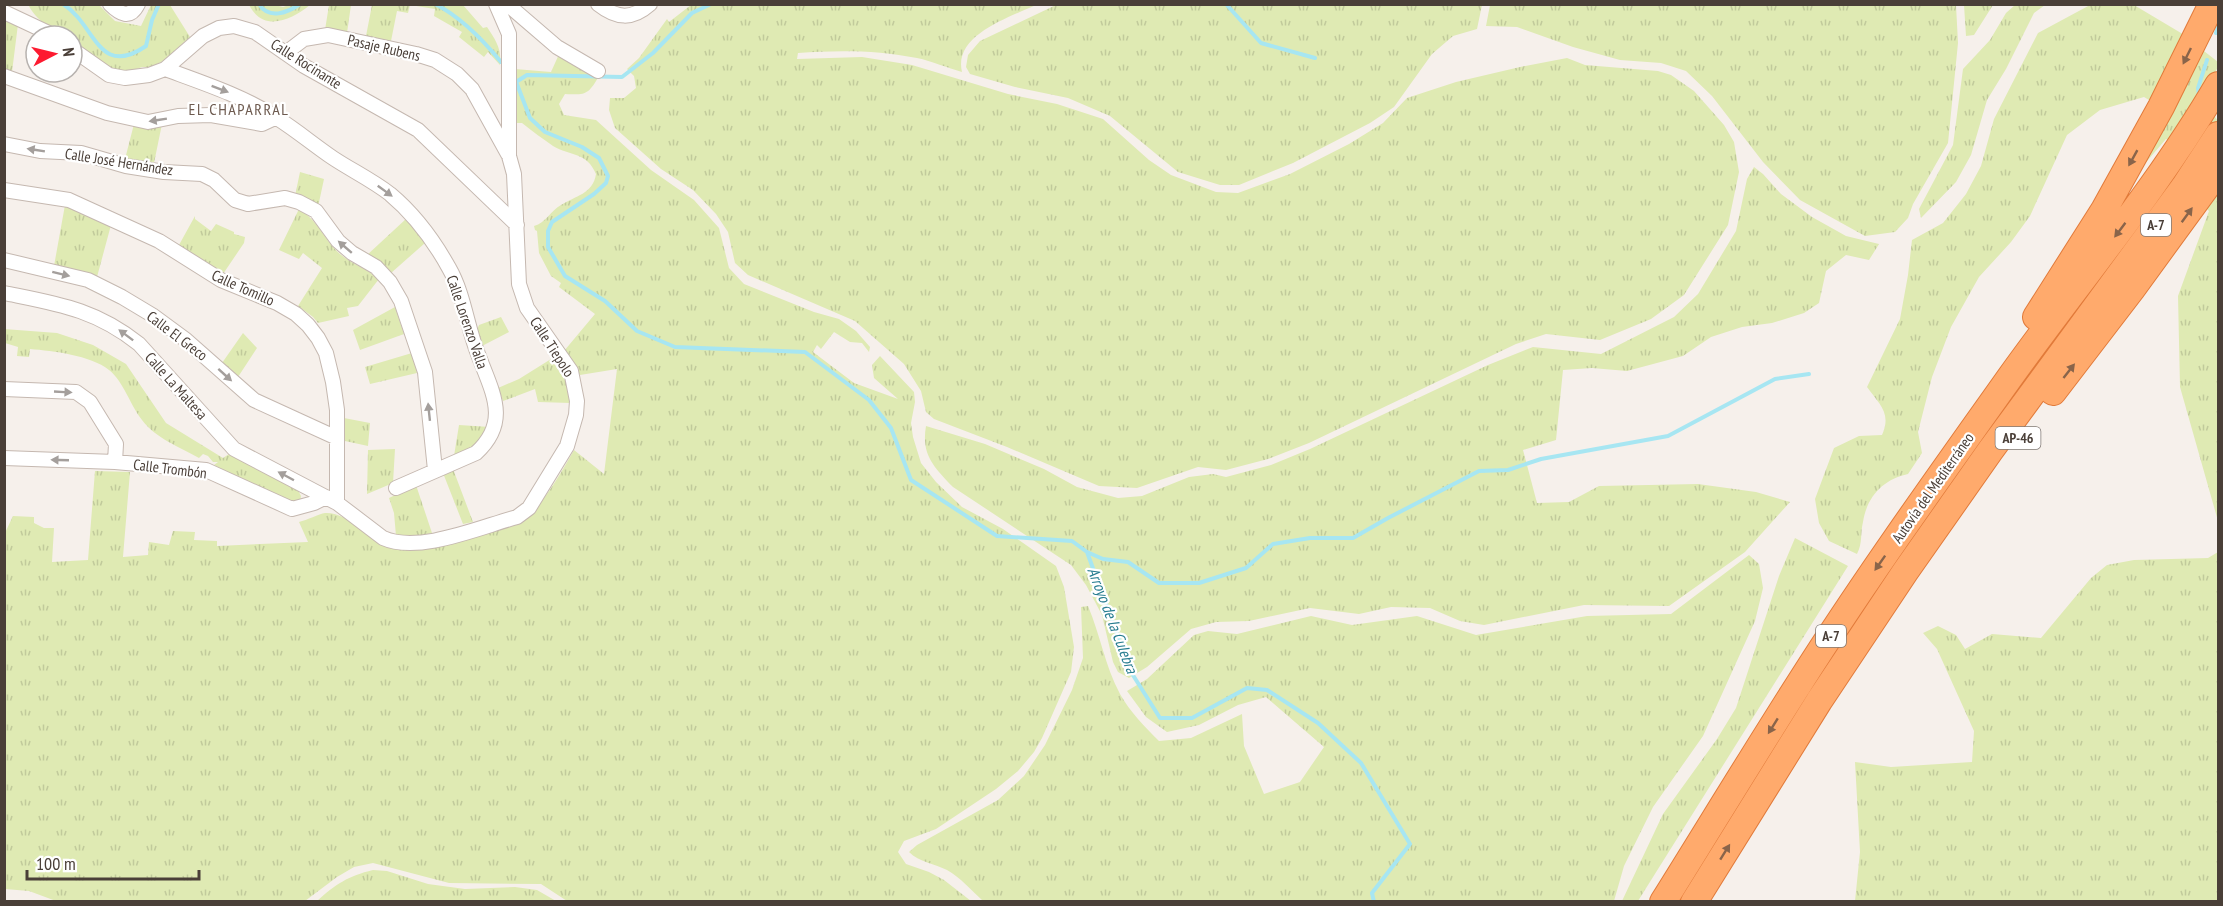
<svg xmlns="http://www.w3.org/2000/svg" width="2223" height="906" viewBox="0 0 2223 906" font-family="'PT Sans Narrow',sans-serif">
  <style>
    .grass { fill: url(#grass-tufts) }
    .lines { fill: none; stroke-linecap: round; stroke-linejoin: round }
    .stream { stroke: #a7e6f2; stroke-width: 4 }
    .minor-casing { stroke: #c5b8b0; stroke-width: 16 }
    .motorway-casing { stroke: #e17a3a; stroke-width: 28 }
    .minor { stroke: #fff; stroke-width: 14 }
    .motorway { stroke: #ffaa6c; stroke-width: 26 }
    .oneway { fill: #89644a }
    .oneway2 { fill: #a49f9c }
    .labels { text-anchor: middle; stroke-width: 4.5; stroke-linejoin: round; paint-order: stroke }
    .shield { fill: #fff; stroke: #807974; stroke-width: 1.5 }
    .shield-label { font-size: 14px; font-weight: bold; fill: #4a3f38 }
    .street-label { font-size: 15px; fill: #4a3f38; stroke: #fff }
    .neighbourhood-label { font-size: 16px; letter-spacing: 1.5px; fill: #6d5a4f; stroke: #fff }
    .water-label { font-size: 16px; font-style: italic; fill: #277d90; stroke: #fff }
  </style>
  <defs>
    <pattern id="grass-tufts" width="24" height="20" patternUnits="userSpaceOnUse" patternTransform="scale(1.5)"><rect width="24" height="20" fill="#dfeab3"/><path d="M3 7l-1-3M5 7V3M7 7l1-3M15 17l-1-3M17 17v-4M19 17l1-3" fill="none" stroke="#c1ca9b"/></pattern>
  </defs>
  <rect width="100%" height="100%" fill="#f6f0eb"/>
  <path class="grass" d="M28,4L99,5L115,21L141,26L151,5H170L190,37L163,61L151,67H142L126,73L111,68L72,41V36C56,36 34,18 28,4Z
    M249,5H275L283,7L289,5H310C291,20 264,33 249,5Z
    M329,5H351L347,33L325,30Z
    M372,5H463L483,28L487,27C496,40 502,50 500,65L488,52L484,57L459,37L462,32L434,16L435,9L410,5L408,13L397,11L391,41L366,36Z
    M691,5H1036C1010,17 953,35 962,72C947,68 932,61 917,58C878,50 837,50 798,53L797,59L862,57L912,65L1008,94L1057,104L1103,119L1149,160L1171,175L1216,192L1238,193L1290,174L1349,144L1383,123L1407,98L1456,82L1520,67L1567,58L1585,65L1658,71L1671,75L1694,91L1724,125L1734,142L1739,172L1728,225L1684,295L1651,319L1600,340L1546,334L1516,344L1309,443L1268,459L1226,470L1198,467L1137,488L1099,486L1007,447L934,419L926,412L921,391L904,364L855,321L748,275L735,263L728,232L716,214L693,190L661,169L615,128L609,110L610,98H624L636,88L634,76L627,69L639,58L667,19L669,22Z
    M1056,5V4L1482,5L1477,29L1453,36L1432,54L1394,107L1370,123L1293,163L1239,185H1220L1178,172L1110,116L1068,98L1015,87L970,74L966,67L968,55L980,41Z
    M1490,5H1956L1958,43L1948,143L1913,204L1908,218L1895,232L1865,236L1800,200L1763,162L1712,96L1686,71L1661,63L1620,60L1573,47L1517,27L1486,26Z
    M1964,5H1993L1974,35L1966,36Z
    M2015,5H2045L2034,13L2006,69L1987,100L1971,155L1956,182L1921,218L1919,209L1953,145L1963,69L1990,40L2006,13Z
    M2090,5H2134L2181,33L2218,62V67L2208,85L2210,110L2218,121V175L2166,139L2142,167L2169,112L2144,97L2100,110L2067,135L2030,216L2011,242L1979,277L1951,327L1932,377L1918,432L1922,453L1908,474C1884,479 1867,496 1863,522C1860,534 1863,542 1857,554L1829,541L1819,523L1815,499L1834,448L1859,436L1882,435C1892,413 1879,404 1867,387L1900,319L1908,275L1912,240L1943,223L1966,194L1981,166L1994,119L2038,33Z
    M5,19L18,24L12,72L5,69Z
    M560,52L599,76C588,95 586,95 565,94L559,104L564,115L596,120L651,170L694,200L719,228L729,268L744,284L814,312L839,319L856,331L870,347L869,352L862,343L850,342L834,332L821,349L817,345L813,352L854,383L898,399L874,378L872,365L880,356L914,392L915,402L911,423L913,437L921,463L936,482L962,507L1003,529L1056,566L1064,587L1074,647L1071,672L1042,738L1034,752L1018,771L996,789L936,829L904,841L898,852L906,864L929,872L944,880L971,901H567L541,884L449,883L373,863L354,867L337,877L305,901H56L29,891L5,889L4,535L13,516L34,517V523L44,528H54L52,562L88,560L95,471L130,472L123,557L148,555L149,542L169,545L173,531L195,532L194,540L217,541V546L308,542L299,522C307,520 319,514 325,513C351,512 366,541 389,547C423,556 493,530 527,518C546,499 561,473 574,450L604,474L617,369L580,375L564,351L595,314L559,287L561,283L551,276L539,253L537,231L535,230L534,226C546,223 550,211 561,205C575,196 593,194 596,174C587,152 570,156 553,146C543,139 532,131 522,123H517L515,69L551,72Z
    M134,124H162L154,163L125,159Z
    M1754,167L1763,174L1781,194L1812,217L1846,236L1879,244L1869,260L1846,255L1826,271L1819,303L1804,313L1772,323L1742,327L1711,337L1683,356L1627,371L1592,368L1563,370L1556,440L1523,450L1537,503L1569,502L1599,486L1698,484L1756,492L1790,502L1745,552L1669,606L1584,605L1484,625L1460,621L1430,608L1391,607L1359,614L1310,608L1249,621L1216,622L1191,629L1147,667L1129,678L1118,672L1113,662L1102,615L1086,585L1071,565L953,487C934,467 921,455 926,426L985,444L1044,469L1077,487L1118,498L1142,496L1189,477L1213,474L1226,477L1271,465L1310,449L1488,365L1533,347L1601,354L1674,317L1698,294L1736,231L1747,179Z
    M300,172L324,179L318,207L295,196Z
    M2218,184V521L2180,387L2178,296L2209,211L2204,206Z
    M65,205L111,225L97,277L54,266Z
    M299,209C320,222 323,239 340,254C352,264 367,269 379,279L358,306L347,308L349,316L318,323L313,317L298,306L322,268L303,253L299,259L279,250Z
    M195,216V219L211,231L216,224L234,232V234L245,237L244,243L223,274L179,245Z
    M407,218L425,243L391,273L366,256Z
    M395,307L404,334L360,350L353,330Z
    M501,317L509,332L482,346L476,332L479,325Z
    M4,329L57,333L93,345L126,364L166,423L223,458L229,454L298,490L301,496L300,502L290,505L214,465L218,462H213L208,456L203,454L199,458C180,447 155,438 142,420C130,405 124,382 109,370C90,355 53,351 30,349L29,357L17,356L18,347L5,343Z
    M243,333L257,348L238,377L222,363Z
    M412,353L417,373L370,384L365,367Z
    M551,359L568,385L571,403L538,402L535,389L503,401L498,388L519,379Z
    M344,418L370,423L368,446L345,441Z
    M459,425L490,427L477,445L454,456Z
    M395,449L393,483L367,494L368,450Z
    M453,469L473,522L463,524L443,473Z
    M416,485L432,533L416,537L396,536L394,513L389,498Z
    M1795,538L1848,566L1638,901H1622L1663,814L1717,739L1736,708L1779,576Z
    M2218,552V901H1855L1860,852L1855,762L1891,767L1972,762L1974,731L1937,649L1923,633L1938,626L1956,635L1965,649L1992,634L2041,638L2091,578L2107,565L2134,560L2208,558Z
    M1749,555L1759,564L1763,588L1755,621L1703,736L1653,807L1624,866L1614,901H983C972,891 960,877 947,870C935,864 919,862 909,852L917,845L998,800L1024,776L1045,745L1072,690L1083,658L1081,607L1088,606C1100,634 1105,666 1120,694C1130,712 1145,727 1159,741L1191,738L1242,714L1244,746L1264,794L1300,782L1324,747L1266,697L1238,705L1199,725L1167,732L1146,717L1127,691L1147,679L1194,635L1208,631L1237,634L1311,616L1352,625L1417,616L1476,635L1587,616L1671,614Z
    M373,870L387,871L428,884L465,889L515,887L537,890L556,901H317C336,884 348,876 373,870Z"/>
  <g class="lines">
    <path class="stream" d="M63,4C96,25 98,79 146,46L152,20L159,4
      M259,4C269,20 287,13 300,4
      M435,4C461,17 483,40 501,62
      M1226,4L1261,43L1315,58
      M2216,33L2218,27
      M515,79L530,118L545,132L582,147L599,158L608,176L606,183L594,194L552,222L548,231V247L565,276L605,301L637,331L675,347L805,352L869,400L891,428L911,480L997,536L1072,541L1087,552L1131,672L1160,718H1192L1247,688L1267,690L1318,723L1361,763L1410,844L1372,893L1374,902
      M516,82L527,75L622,77L653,53L692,13L711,4
      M2199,96L2198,88L2207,60
      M1087,552L1103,559L1128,562L1159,583H1199L1246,568L1273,544L1310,538H1353L1388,518L1479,471L1508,470L1541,459L1668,436L1775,379L1809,374"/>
    <defs>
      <path id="minor" d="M110,4C120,14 130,20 138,4
        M507,4L557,47L598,71
        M598,4C617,19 632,20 650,4
        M4,12L55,36
        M72,49L109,75L125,78L149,75L165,69L203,36L219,28L234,26L255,32L304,66L418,130L517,225
        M287,52L304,39L328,35L416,54L435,60L457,74L472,89L508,154
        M165,69C203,83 243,96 277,118C296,130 314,145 333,158C351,170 372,180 390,194C414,214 434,241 449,268C464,294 467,327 478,354C492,392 511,421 476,453L396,488
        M4,76L107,113L148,122L178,116L211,115L262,124L277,117
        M4,144L40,151L81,153L126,166L164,172L202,174L214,180L235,200L248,204L285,198L299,202L316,211L338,241L352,253L376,267L390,282L401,301L425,372L435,470
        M4,190L69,200L159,241L221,280L277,303L296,314L308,325L318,338L326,353L333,382L337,410V503
        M4,260L88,280L122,297L152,315L186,340L254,400L337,438
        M4,293C58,304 95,309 139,344L234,449L337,503L383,538C419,554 480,527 517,517L529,508L567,446L576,415L577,401L571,371L527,308L519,284L514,174L509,156V34L496,4
        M4,389L76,392L90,402L116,444L115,462
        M4,458L115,462L206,470L292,509L314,503L326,497"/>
      <path id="motorway" d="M2036,317L2104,210L2161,107L2212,4
        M2053,392L2132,289L2218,171
        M1663,902C1713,822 1762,741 1813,662C1875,566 1942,473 2008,380C2078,282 2157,189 2218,85
        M1694,902L1819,701L1905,572L1990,451L2184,187L2218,135"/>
    </defs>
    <use href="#minor" class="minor-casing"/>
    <use href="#motorway" class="motorway-casing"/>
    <use href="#minor" class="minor"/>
    <use href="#motorway" class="motorway"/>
  </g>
  <defs><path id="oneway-solid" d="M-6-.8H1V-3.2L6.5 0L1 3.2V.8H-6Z" transform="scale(1.5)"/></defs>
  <g class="oneway">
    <use href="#oneway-solid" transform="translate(2187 56) rotate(116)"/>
    <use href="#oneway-solid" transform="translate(2133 158) rotate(119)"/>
    <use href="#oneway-solid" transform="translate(2187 215) rotate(-54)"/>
    <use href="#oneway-solid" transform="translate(2120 230) rotate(127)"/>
    <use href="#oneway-solid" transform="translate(2069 371) rotate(-52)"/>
    <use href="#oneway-solid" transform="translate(1880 563) rotate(125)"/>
    <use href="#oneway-solid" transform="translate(1773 726) rotate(122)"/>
    <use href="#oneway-solid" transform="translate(1725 852) rotate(-58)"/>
  </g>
  <g class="oneway2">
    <use href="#oneway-solid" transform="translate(220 89) rotate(21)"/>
    <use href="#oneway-solid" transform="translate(158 120) rotate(171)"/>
    <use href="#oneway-solid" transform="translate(36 150) rotate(-171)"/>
    <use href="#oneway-solid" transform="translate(385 191) rotate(36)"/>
    <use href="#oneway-solid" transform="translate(345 247) rotate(-139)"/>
    <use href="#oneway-solid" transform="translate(61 274) rotate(14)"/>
    <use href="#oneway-solid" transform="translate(126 335) rotate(-143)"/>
    <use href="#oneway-solid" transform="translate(225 375) rotate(42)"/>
    <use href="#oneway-solid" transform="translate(63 392) rotate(3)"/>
    <use href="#oneway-solid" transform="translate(429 412) rotate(-96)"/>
    <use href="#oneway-solid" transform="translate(60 460) rotate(-178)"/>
    <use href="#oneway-solid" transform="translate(286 476) rotate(-152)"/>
  </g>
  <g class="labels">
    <g class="shield">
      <rect x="2141" y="214" width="30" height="22" rx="4.5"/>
      <rect x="1995.5" y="427" width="45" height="22" rx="4.5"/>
      <rect x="1816" y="625" width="30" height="22" rx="4.5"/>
    </g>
    <g class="shield-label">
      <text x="2156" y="230">A-7</text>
      <text x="2018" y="443">AP-46</text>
      <text x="1831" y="641">A-7</text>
    </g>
    <g class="street-label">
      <text transform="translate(384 48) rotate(13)" y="5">Pasaje Rubens</text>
      <text transform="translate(306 64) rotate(32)" y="5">Calle Rocinante</text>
      <text transform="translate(119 162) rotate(9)" y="5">Calle José Hernández</text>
      <text transform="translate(243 288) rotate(24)" y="5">Calle Tomillo</text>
      <text transform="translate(467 322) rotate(71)" y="5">Calle Lorenzo Valla</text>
      <text transform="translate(177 336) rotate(37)" y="5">Calle El Greco</text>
      <text transform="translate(552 347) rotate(57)" y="5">Calle Tiepolo</text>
      <text transform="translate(176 386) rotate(48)" y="5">Calle La Maltesa</text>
      <text transform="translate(170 469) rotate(7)" y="5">Calle Trombón</text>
      <text transform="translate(1933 488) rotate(-55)" y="5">Autovía del Mediterráneo</text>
    </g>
    <g class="neighbourhood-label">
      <text x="239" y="115">EL CHAPARRAL</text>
    </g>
    <g class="water-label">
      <text transform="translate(1113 620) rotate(69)" y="6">Arroyo de la Culebra</text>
    </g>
  </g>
  <rect width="2223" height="906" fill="none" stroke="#4a3f38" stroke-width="12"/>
  <g transform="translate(54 54) rotate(83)"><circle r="28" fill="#ffffff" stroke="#b7b2af" stroke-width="1.5"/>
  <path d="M0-4.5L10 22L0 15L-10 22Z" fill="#fd1a30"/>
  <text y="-9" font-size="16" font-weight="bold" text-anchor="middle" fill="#4a3f38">N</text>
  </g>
  <path d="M27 870v9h172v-9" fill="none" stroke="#4a3f38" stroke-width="3"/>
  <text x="36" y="870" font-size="18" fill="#4a3f38" stroke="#ffffff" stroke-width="4.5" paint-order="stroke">100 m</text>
</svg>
